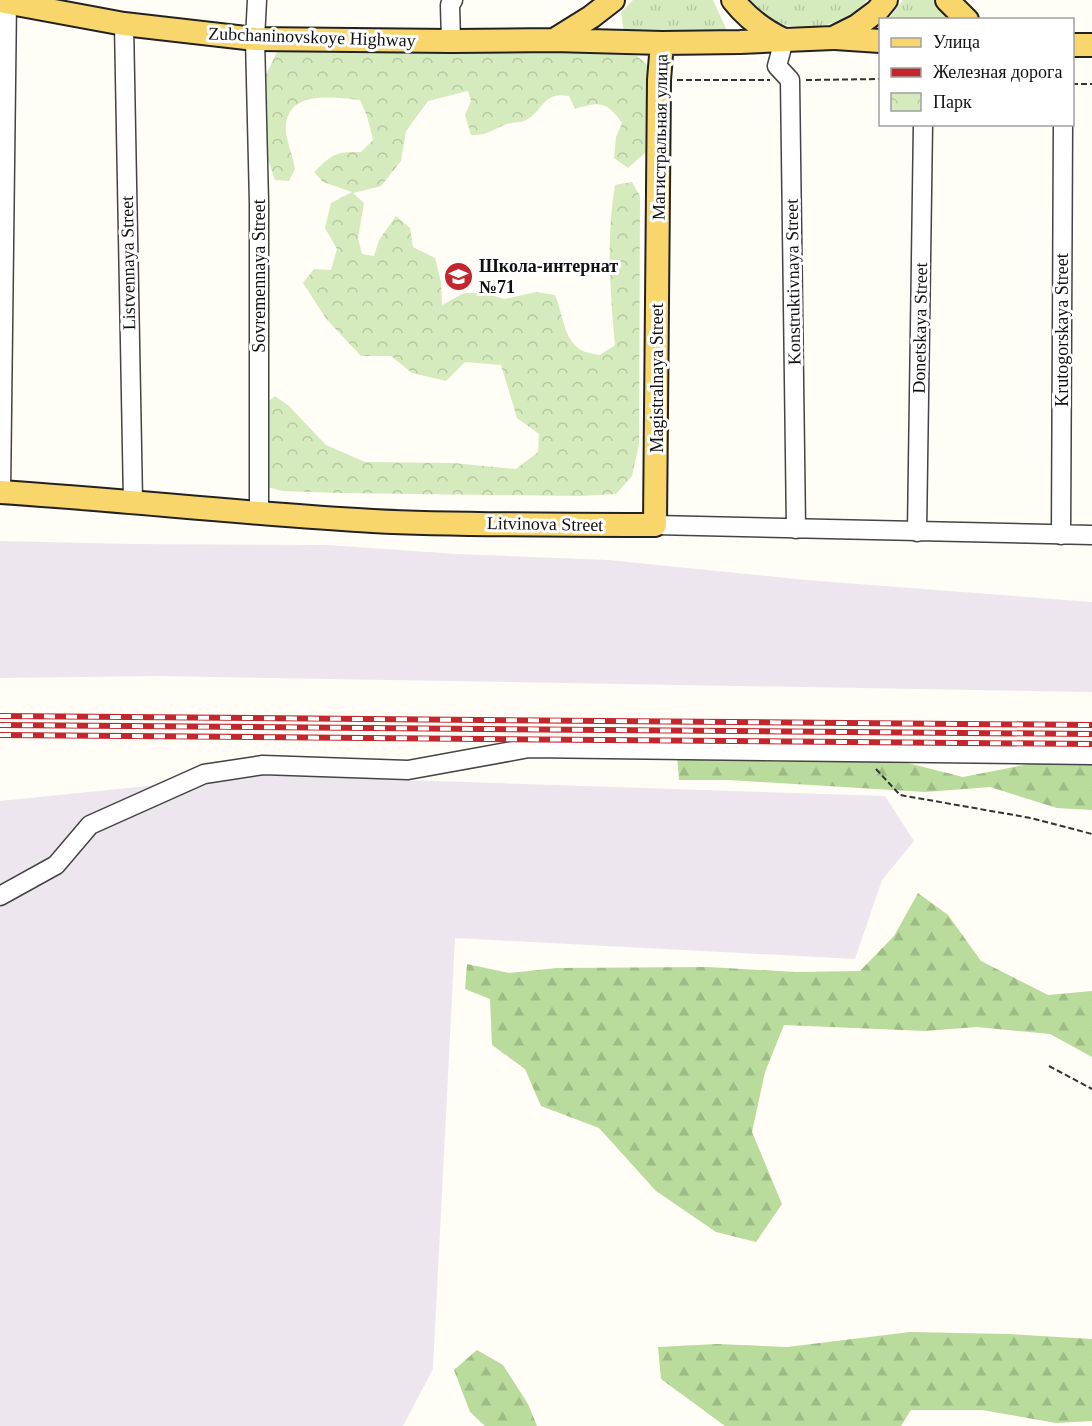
<svg xmlns="http://www.w3.org/2000/svg" width="1092" height="1426" viewBox="0 0 1092 1426" font-family="'Times New Roman',serif">
  <style>
    .industrial { fill: #eee6ef }
    .grass { fill: url(#grass-tufts) }
    .forest { fill: url(#forest-firs) }
    .park { fill: url(#park-crowns) }
    .lines { fill: none; stroke-linecap: round; stroke-linejoin: round }
    .minor-casing { stroke: #444; stroke-width: 21 }
    .major-casing { stroke: #222; stroke-width: 26 }
    .path { stroke: #333; stroke-width: 2; stroke-dasharray: 6 3; stroke-linecap: butt }
    .minor { stroke: #fff; stroke-width: 18 }
    .major { stroke: #f9d66b; stroke-width: 22 }
    .rail-casing { stroke: #c4262e; stroke-width: 6 }
    .rail { stroke: #fff; stroke-width: 4; stroke-dasharray: 11; stroke-linecap: butt }
    .labels { text-anchor: middle; stroke-width: 6; stroke-linejoin: round; paint-order: stroke }
    .street-label { font-size: 18px; fill: #111; stroke: #fff }
    .poi-label { font-size: 18px; font-weight: bold; fill: #111; stroke: #fff; text-anchor: start }
  </style>
  <defs>
    <pattern id="grass-tufts" width="24" height="20" patternUnits="userSpaceOnUse" patternTransform="scale(1.5)"><rect width="24" height="20" fill="#d5ebbd"/><path d="M3 7l-1-3M5 7V3M7 7l1-3M15 17l-1-3M17 17v-4M19 17l1-3" fill="none" stroke="#b6c8a1"/></pattern>
    <pattern id="forest-firs" width="22" height="20" patternUnits="userSpaceOnUse" patternTransform="scale(1.5)"><rect width="22" height="20" fill="#b9dc9c"/><path d="M5 1l3.5 6h-7zM16 11l3.5 6h-7z" fill="#9ebc85"/></pattern>
    <pattern id="park-crowns" width="20" height="18" patternUnits="userSpaceOnUse" patternTransform="scale(1.5)"><rect width="20" height="18" fill="#d5ebbd"/><path d="M2 6a3 3 0 1 1 6 0M12 15a3 3 0 1 1 6 0" fill="none" stroke="#b6c8a1"/></pattern>
  </defs>
  <rect width="100%" height="100%" fill="#fffdf5"/>
  <path class="industrial" d="M0,541L131,544L327,545L457,554L608,560L806,580L1092,602V692L159,676L0,678Z
    M257,775L885,796L914,841L882,880L855,959L455,938L433,1369L403,1426H0V801Z"/>
  <path class="grass" d="M633,0H713L728,33L624,32L621,12Z
    M747,0H867C846,27 799,36 769,18C761,13 754,6 747,0Z
    M903,0H933L952,19L888,20Z"/>
  <path class="forest" d="M677,755H693L773,762L892,759L963,777L1044,761L1092,762V810L1057,808L990,787L925,792L728,780H679Z
    M918,893L948,915L981,961L1048,995L1092,991V1057L1050,1034L977,1027L925,1031L784,1025L765,1072L752,1132L782,1204L756,1242L716,1232L656,1191L599,1128L541,1106L525,1069L492,1045L490,999L465,989L467,964L509,973L557,968L708,967L796,972L860,971L894,936Z
    M910,1332L1008,1334L1092,1339V1421L1056,1423L982,1410H911L901,1426H725L661,1379L658,1347L717,1344L787,1347Z
    M477,1350L503,1365L528,1404L537,1426H485L470,1412L454,1370Z"/>
  <path class="park" d="M480,50L615,53L637,56L650,67V107L646,152L628,168L614,158L616,137L622,123C607,102 600,101 575,109L569,96C543,91 544,110 526,120C521,123 513,122 507,124C490,130 491,135 471,135L465,115L471,101L468,91L428,101L406,131L401,161L381,186L353,193L364,203L358,238L362,254L374,256L379,240L396,216L410,228L413,247L435,258L441,282L442,305L464,293H484L504,299L536,292L555,295C563,313 563,339 581,350C586,353 595,354 600,355L615,345C610,292 606,237 615,185L632,182L640,196L639,444L632,476L616,494L579,496L338,493L283,491L259,485L261,408L275,396L289,406L326,445L365,462L453,463L516,469L538,452L539,434L517,418L501,365L465,362L446,381L412,373L391,356H361L327,320L303,283L314,269L331,270L337,249L325,228L331,203L352,192L323,182L314,172C334,153 335,152 361,152L373,140L367,116L360,100C333,97 283,89 286,132C287,142 293,157 295,169L289,181L275,180L266,154L263,81L277,52Z"/>
  <g class="lines">
    <defs>
      <path id="minor" d="M257,0L255,39L259,203V514
        M124,24L133,501
        M784,40L777,66L790,80L796,529
        M451,41L450,5L453,0
        M1,492L7,0
        M655,525L1092,535
        M917,532L923,124
        M1061,535L1063,124
        M0,896L56,865L90,825L204,774L263,765L408,770L529,748L1092,755"/>
      <path id="major" d="M733,0C747,18 763,30 784,40
        M947,0L967,20
        M0,1L124,24L255,39L451,41L554,40L662,43L740,42L833,38L857,26L877,11L886,0
        M835,38L880,41
        M554,40L591,17L613,0
        M1072,45H1092
        M0,492C124,500 248,514 373,521C467,526 561,524 655,525L659,80L662,43"/>
    </defs>
    <use href="#minor" class="minor-casing"/>
    <use href="#major" class="major-casing"/>
    <path class="path" d="M677,80H770
      M806,80L880,79
      M1072,84H1092
      M876,769L900,795L1031,818L1092,834
      M1049,1066L1092,1089"/>
    <use href="#minor" class="minor"/>
    <use href="#major" class="major"/>
    <defs>
      <path id="rail" d="M0,716L1092,725
        M0,725L1092,734
        M0,735L1092,744"/>
    </defs>
    <use href="#rail" class="rail-casing"/>
    <use href="#rail" class="rail"/>
  </g>
  <defs>
    <symbol id="school-disc" viewBox="-11 -11 22 22"><circle r="9.5" fill="#c4262e" stroke="#fff"/><path d="M0-5L7-2L0 1L-7-2ZM-4 1L0 2.5L4 1V4Q0 6-4 4Z" fill="#fff"/></symbol>
  </defs>
  <g fill-rule="evenodd">
    <use href="#school-disc" x="442" y="260" width="33" height="33"/>
  </g>
  <g class="labels">
    <g class="street-label">
      <text transform="translate(312 37) rotate(2)" y="6">Zubchaninovskoye Highway</text>
      <text transform="translate(660 137) rotate(-89)" y="6">Магистральная улица</text>
      <text transform="translate(128 263) rotate(-91)" y="6">Listvennaya Street</text>
      <text transform="translate(259 276) rotate(-90)" y="6">Sovremennaya Street</text>
      <text transform="translate(793 282) rotate(-91)" y="6">Konstruktivnaya Street</text>
      <text transform="translate(920 328) rotate(-89)" y="6">Donetskaya Street</text>
      <text transform="translate(1062 330) rotate(-90)" y="6">Krutogorskaya Street</text>
      <text transform="translate(657 378) rotate(-90)" y="6">Magistralnaya Street</text>
      <text transform="translate(545 524) rotate(1)" y="6">Litvinova Street</text>
    </g>
    <g class="poi-label">
      <text x="479" y="272">Школа-интернат<tspan x="479" dy="21">№71</tspan></text>
    </g>
  </g>
  <rect x="879" y="18" width="195" height="108" fill="#ffffff" stroke="#a0a0a0" stroke-width="1.5"/>
  <rect x="891" y="38" width="30" height="9" fill="#f9d66b" stroke="#a0a0a0" stroke-width="1.5"/>
  <text x="933" y="48" font-size="18" fill="#111111">Улица</text>
  <rect x="891" y="68" width="30" height="9" fill="#c4262e" stroke="#a0a0a0" stroke-width="1.5"/>
  <text x="933" y="78" font-size="18" fill="#111111">Железная дорога</text>
  <rect x="891" y="93" width="30" height="18" fill="url(#park-crowns)" stroke="#a0a0a0" stroke-width="1.5"/>
  <text x="933" y="108" font-size="18" fill="#111111">Парк</text>
</svg>
